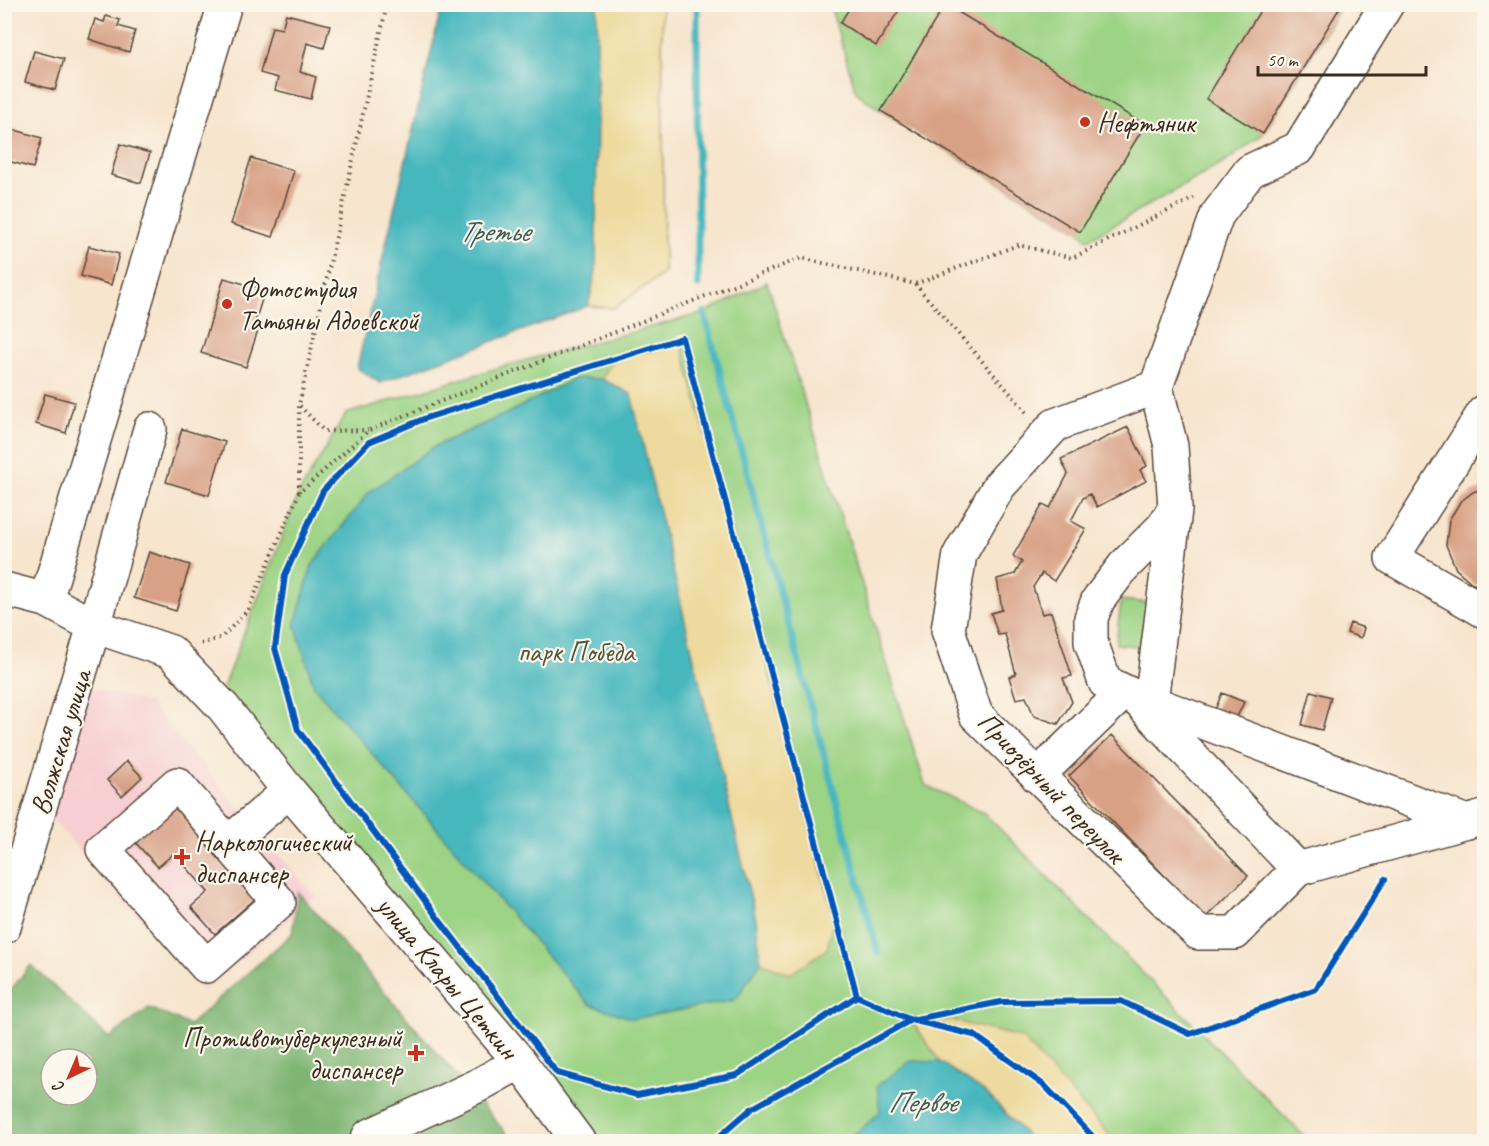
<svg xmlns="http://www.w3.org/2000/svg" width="1489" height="1146" viewBox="0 0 1489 1146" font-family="Caveat,sans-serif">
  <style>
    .built { fill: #f7cfd2 }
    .green { fill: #9dd385; stroke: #6c7e52; stroke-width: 1.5 }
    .forest { fill: #7eb572; stroke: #5c7048; stroke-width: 1.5; fill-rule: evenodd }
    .sand { fill: #eeda9e; stroke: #94825e; stroke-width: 1.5 }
    .water { fill: #47b7be; stroke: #41706e; stroke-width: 1.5 }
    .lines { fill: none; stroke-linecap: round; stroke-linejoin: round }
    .stream { stroke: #47b7be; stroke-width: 7 }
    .building { fill: #d8a085 }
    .minor-casing { stroke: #574638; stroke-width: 36 }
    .path { stroke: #574638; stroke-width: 4; stroke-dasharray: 1.5 4.5; stroke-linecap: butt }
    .minor { stroke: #fff; stroke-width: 33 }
    .cycleway-casing { stroke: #fbf7ec; stroke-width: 10 }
    .cycleway { stroke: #0057b8; stroke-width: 6 }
    .poi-dot { fill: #c8321e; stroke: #fbf7ec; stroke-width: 2 }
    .labels { text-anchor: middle; stroke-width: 4.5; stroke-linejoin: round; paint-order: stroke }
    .poi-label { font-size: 28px; fill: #3b2a1e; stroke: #fbf7ec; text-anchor: start }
    .park-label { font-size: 28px; fill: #545438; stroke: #fbf7ec }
    .street-label { font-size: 28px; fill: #3b2a1e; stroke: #fbf7ec }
    .water-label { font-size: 30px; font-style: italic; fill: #3f5b56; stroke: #fbf7ec }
  </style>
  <rect width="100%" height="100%" fill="#fbf7ec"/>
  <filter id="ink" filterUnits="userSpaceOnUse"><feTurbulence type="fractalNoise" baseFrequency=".0167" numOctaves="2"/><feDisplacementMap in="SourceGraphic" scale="12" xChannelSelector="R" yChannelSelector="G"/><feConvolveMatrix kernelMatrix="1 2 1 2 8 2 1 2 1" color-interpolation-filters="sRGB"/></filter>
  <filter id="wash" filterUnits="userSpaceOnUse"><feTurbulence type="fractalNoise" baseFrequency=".008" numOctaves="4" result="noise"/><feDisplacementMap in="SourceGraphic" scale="24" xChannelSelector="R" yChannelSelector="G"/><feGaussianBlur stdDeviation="1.35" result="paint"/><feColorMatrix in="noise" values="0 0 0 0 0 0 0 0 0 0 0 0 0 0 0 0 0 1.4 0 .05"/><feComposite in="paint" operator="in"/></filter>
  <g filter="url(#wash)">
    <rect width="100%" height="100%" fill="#f7e5ce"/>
    <path class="built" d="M86,687L149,703L315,897L203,991L49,816Z"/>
    <path class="green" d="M830,5H1342L1263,134L1225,162L1087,240L1080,232L881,111L856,92Z
      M767,282L925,785L984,813L1309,1141H591L223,687L299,493L346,414L504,366L704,313Z
      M1121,600L1150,603L1145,647L1116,644Z"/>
    <path class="forest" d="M298,892L513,1141L5,1142V997L31,965L109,1038L149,1008L189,1025L292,934ZM51,1059H87V1095H51Z"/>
    <path class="sand" d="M597,5H662L664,273L614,308L588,306L596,270Z
      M682,345L834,918L827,949L790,974L761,962L756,920L631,395L602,379L614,358Z
      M911,1020L955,1021L1022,1038L1115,1141H1032L987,1094L940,1062Z"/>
    <path class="water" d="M442,5H597L596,270L588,306L380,383L357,368Z
      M575,378L602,379L631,394L756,920L761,962L735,1000L633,1019L589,1004L314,687L295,624L312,565L369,492L437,445L510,412Z
      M910,1061L940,1062L987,1094L1032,1141H835L850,1139L880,1112L877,1086Z"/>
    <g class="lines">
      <path class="stream" d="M697,4L698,285
        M704,313L878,954"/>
    </g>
    <g id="blocks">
      <path class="building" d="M852,4H903L876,46L840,23Z
        M945,4L1145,125L1080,232L881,111Z
        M1264,4H1342L1263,134L1206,99Z
        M286,14L330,25L324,48L307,43L300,72L316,77L311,99L275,90L278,78L260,73L272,27L282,29Z
        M106,16L120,20L118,26L135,31L129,52L89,39L95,19L104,22Z
        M34,51L64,59L55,90L25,82Z
        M12,129L42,138L33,168L4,160Z
        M120,144L150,153L141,183L111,175Z
        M251,158L294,171L273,237L231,224Z
        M89,246L119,254L111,285L81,276Z
        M224,278L265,290L254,325L259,327L246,367L201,353Z
        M45,394L74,402L66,433L36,424Z
        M1128,427L1147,466L1140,470L1146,481L1097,507L1090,494L1083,498L1071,521L1086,529L1054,581L1042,573L1033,587L1042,614L1051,612L1072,676L1063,678L1072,702L1058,724L1034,716L1026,697L1016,699L1009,677L1016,674L1005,634L998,635L991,613L1002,610L997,579L1015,574L1022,562L1013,556L1043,504L1050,508L1068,474L1061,459Z
        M182,429L225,442L209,495L166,482Z
        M1484,488V587L1473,584L1456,569L1446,545L1449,520L1460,502L1473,492Z
        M149,552L190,565L176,611L134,598Z
        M1350,623L1364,628L1361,638L1347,633Z
        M1311,691L1331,697L1322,730L1302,725Z
        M1222,693L1244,702L1236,719L1215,710Z
        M1112,735L1248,876L1205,918L1069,776Z
        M127,761L142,777L122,796L107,780Z
        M181,798L263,892L215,934L191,907L208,892L174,853L158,867L133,840Z"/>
    </g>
  </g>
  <g filter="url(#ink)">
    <use href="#blocks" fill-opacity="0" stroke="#574638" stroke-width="1.5"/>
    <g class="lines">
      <defs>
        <path id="minor" d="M1387,4L1299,148L1250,171L1217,215L1156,387L1055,425L999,486L960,554L948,630L976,715L1198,933H1235L1298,869L1484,817
          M1156,387L1171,446L1175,508L1163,527L1124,566L1098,600L1091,618V642L1105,682L1134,696L1298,869
          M1484,412L1392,558L1484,611
          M4,589L46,600L94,626L171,652L223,707L289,791L520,1062L579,1142
          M46,600L225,4
          M1151,702L1175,510
          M1037,776L1124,692L1467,822
          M177,784L279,902L206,966L103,849Z
          M228,843L289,791
          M4,927L94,626L150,429
          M366,1142L369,1136L477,1086L520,1062"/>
      </defs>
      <use href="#minor" class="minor-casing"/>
      <path class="path" d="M915,284L1029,415
        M300,406L324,431L368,430
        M299,492V405L387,4
        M201,644L222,637L248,610L299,493L369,430L801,258L915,284L1018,245L1072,258L1194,198"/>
      <use href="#minor" class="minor"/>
      <defs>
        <path id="cycleway" d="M857,996L682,338L426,418L369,442L323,491L285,575L275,648L298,730L437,917L557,1073L637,1095L737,1075L857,996L911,1020L974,1035L1045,1086L1098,1142
          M713,1142L751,1109L911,1020L1001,1002L1121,1001L1190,1034L1316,989L1385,879"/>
      </defs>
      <use href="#cycleway" class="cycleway-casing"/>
      <use href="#cycleway" class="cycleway"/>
    </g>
  </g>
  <g class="poi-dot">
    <circle cx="1085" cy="122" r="6"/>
    <circle cx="227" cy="304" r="6"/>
    <path d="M179 848h6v6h6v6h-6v6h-6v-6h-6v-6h6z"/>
    <path d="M413 1044h6v6h6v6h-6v6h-6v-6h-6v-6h6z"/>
  </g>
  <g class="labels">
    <g class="poi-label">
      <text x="1097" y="132">Нефтяник</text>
      <text x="239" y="298">Фотостудия<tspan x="239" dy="32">Татьяны Адоевской</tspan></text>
      <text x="195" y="851">Наркологический<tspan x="195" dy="32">диспансер</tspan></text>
      <text x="402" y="1047" text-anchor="end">Противотуберкулезный<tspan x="402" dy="32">диспансер</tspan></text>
    </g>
    <g class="park-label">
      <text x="576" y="661">парк Победa</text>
    </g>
    <g class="street-label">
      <text transform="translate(60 742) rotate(-73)" y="10">Волжская улица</text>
      <text transform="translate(1052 787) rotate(46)" y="10">Приозёрный переулок</text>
      <text transform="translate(448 977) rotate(50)" y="10">улица Клары Цеткин</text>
    </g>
    <g class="water-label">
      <text x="494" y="241">Третье</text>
      <text x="922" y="1112">Первое</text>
    </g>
  </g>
  <rect width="1489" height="1146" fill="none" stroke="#fbf7ec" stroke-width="24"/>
  <g transform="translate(69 1077) rotate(224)"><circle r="28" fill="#fbf7ec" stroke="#aea59a" stroke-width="1.5"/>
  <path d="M0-4.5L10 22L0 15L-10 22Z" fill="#c8321e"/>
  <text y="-9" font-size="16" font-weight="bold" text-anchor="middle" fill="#3b2a1e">С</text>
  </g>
  <path d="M1258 66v9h168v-9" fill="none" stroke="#3b2a1e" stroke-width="3"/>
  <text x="1267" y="66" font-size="18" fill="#3b2a1e" stroke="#fbf7ec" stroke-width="4.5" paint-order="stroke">50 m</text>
</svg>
